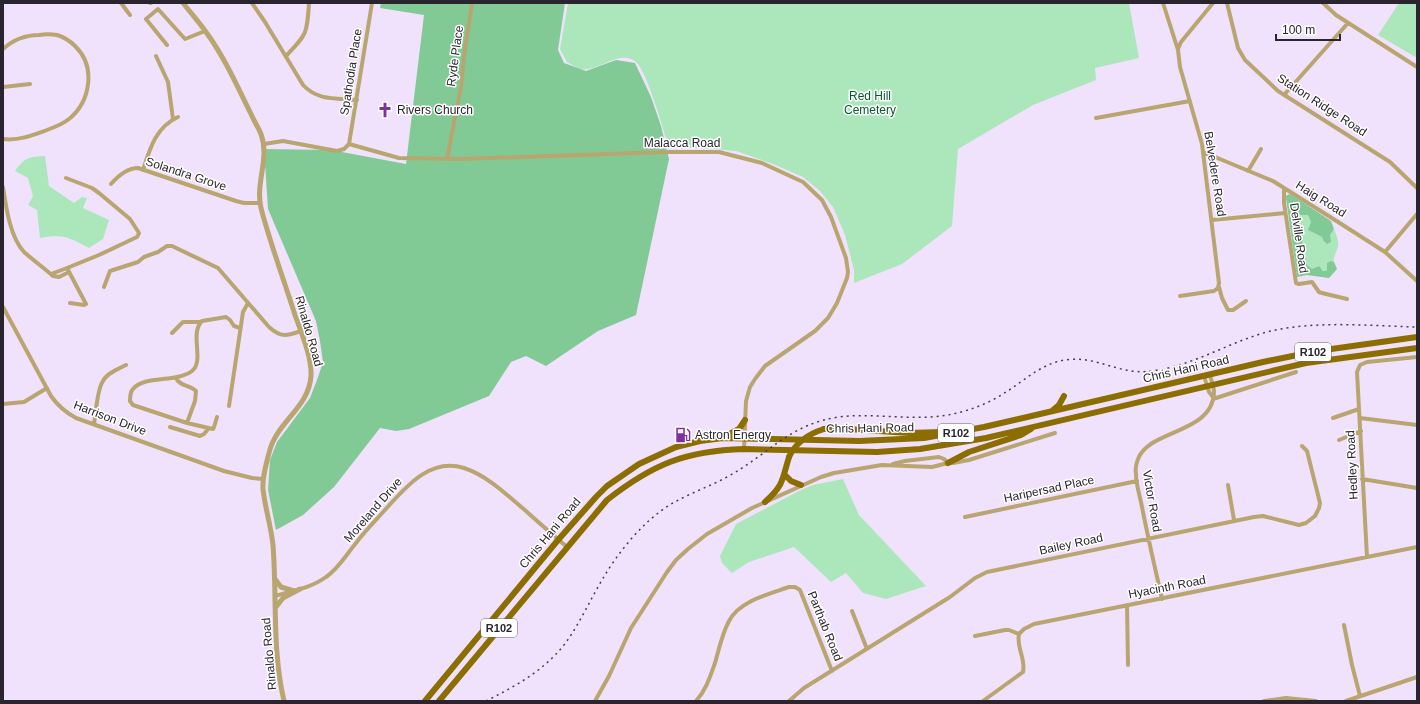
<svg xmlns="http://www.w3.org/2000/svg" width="1420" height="704" viewBox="0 0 1420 704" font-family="Helvetica,sans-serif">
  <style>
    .green { fill: #ace7bb }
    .forest { fill: #81ca95 }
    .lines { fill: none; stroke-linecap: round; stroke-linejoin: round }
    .minor { stroke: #b9a570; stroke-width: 4 }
    .tertiary { stroke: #b9a570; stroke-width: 5 }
    .primary { stroke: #8b6d00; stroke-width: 6 }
    .rail { stroke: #433c48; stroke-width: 1.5; stroke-dasharray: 2 4; stroke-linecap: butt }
    .primary-bridge { stroke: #8b6d00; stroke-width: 6 }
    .labels { text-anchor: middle; stroke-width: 3; stroke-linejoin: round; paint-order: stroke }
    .shield { fill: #fff; stroke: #6a666d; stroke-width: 1 }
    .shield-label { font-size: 11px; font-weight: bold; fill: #2a242e }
    .street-label { font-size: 12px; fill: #2a242e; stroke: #fff }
    .park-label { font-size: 12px; fill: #035c2d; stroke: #fff }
    .poi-label { font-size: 12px; fill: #2a242e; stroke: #fff; text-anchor: start }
  </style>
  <rect width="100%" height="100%" fill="#f0e2fc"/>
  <path class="green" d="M568,3H1129L1139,58L1095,68L1096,80L1033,105L958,149L952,226L902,264L854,283V270L845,235L833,207L820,191L803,177L773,164L736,151L705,148H669C663,130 648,73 636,62C631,57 622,57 616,59C605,62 592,71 581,69C576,68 571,64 567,62L560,49Z
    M1399,3H1417V58L1378,35Z
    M45,156L49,186L74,203L82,197L87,198L83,208L109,220L103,239L89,248C68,237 64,234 40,238L37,210L28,205L33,196L28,178L15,171C25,157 29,157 45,156Z
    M1298,214L1308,215L1311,222L1312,232L1322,237L1330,235L1334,229C1336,234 1339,241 1338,246C1337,252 1333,256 1334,262L1331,261L1327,266V269L1326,271C1320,270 1310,271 1307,265L1303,244L1297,231L1299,222L1297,215Z
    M843,479L859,515L926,586L886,599L863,593L846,573L831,582L794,547L749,562L732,573L722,563L720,556L736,524L801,490L813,485Z"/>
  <path class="forest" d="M381,3H565L558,50L564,63L586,71L616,60L635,63L651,97L661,126L669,159L636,315L598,331L546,366L526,356L511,362L489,396L409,429L396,431L380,428L334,487L303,515L276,530L268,490L270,460L277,442L310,398L317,380L323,362L320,341L316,321L268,209L264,149L331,150L406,164L424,15L380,8Z
    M1289,194L1292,195L1331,221L1334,229L1330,235L1331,242L1327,244L1324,241L1322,237L1308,230L1311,222L1308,215H1297L1299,222L1297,231L1303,244L1307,265L1312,269L1319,266L1323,271H1326L1327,269V263L1331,261L1334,262L1337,269L1329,278L1307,275L1297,277L1286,198V196Z"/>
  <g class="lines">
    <path class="minor" d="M121,3L130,15
      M150,3H151
      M252,3L265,22L303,85C318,101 336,98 357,100
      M1163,3L1178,50L1180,67L1202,144L1219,283L1218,288L1214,291L1180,296
      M1227,3L1238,48L1245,60L1278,91L1390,162L1417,188
      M1323,3L1336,15L1417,67
      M167,45L146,19L158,9L185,39L205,31
      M3,49C13,40 25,35 39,35C45,34 51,34 57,35C64,37 70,41 75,46C96,66 91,101 69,119C63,124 55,127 47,130C33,135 19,141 3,139
      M1178,49L1181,42L1213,3
      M156,56L168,82L173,119
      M286,56C307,34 307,34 309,3
      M3,87L30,84
      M1284,95L1348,23
      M1096,118L1190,101
      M264,144L283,141L337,151L344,149L349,144L399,158L461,159L664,152H719L762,163L803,182L822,200L831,217L846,258L848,272L847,278L837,303L828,318L815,331L765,366L755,379L750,387L746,401L744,449
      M349,144L372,3
      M1203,152L1273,181L1335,220L1385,252L1417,281
      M447,159L461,87L464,56L472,3
      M143,170C150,148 156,127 178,117
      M1248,171L1261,149
      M66,178L92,188L99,193L130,219L139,233L137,237L99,255L67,268L86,304L84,305L70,303
      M111,184C118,176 128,168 138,168L236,201L244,203H260
      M3,187C6,207 10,237 24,252C33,260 44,268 53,276L59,277L69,272
      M1284,188V203L1296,283L1299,284L1312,282L1319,292L1322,293L1347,299
      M1212,220L1285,213
      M1385,252L1417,214
      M51,274L67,268
      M104,287L110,271L138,262L144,257L158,252L167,246H172L218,268L269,327C281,338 287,336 301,331
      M1219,287L1222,298L1228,310H1233L1246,301
      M3,307L51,396C58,406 65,412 76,418L224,471L252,478L263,479
      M172,333L183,322H200
      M1204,376L1209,392L1213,397
      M176,378C179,386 190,385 196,391L195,401L187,423
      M1213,399L1296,372
      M3,404L24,402L47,388
      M229,406L243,312L248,303
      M217,417L214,427L213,429L187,423L133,405L130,401C130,397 130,392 133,389C144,375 176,383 192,371C205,360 189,334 202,321L226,317L230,320L234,326L240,328
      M1333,418L1359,409
      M1360,418L1417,425
      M94,424C96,413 97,389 103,381C107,373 118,369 126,365
      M170,427L200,436L204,434L208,429
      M1339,440L1361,431
      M893,464L905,461L939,457L944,459L948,463
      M1362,479L1417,488
      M1228,485L1234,520
      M965,517L1137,481
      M1367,557L1357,372L1360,365L1367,362L1417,357
      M275,596C292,591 311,588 326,577C339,568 346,555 356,543C364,532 374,522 384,511C404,489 429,457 464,468C488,476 507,495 526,511C539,523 553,535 567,547
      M1162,599C1155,568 1148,538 1142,507C1140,496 1136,485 1136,474C1135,469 1136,464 1138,459C1149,429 1213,434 1214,392C1214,387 1211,380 1210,375
      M1127,605L1128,665
      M852,611L867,649
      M1344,625L1352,665L1360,696
      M1019,634L1024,629L1034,624L1417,547
      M975,636L1005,630H1009L1019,634
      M595,701L609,676L631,628L667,572L676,560L688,549L707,534L752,508L821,477L834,473L882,465L932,467L948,463H953L969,460L1055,433
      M696,701C706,690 710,677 715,663C719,649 722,634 729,621C739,601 769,594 789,587H795L800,590L832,671
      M789,701L804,688L950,597L975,578L987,572L1254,517L1263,516L1299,525L1306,523L1315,516L1319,508L1320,503L1307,451L1302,446
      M983,701L1023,672C1026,659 1016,647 1019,634
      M1264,701L1286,698L1316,701
      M1346,701L1417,677"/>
    <path class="tertiary" d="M183,3C191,13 199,22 206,32C225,58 237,86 251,114C254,121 258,127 261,134C270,159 255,183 261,208C270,243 284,280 295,315C301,332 312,357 311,376C309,408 276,422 269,453C266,465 262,477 263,489C265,508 271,526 273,545C277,596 272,650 284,701
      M275,579L281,587L294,591
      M276,607L283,598L300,589"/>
    <path class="primary" d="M1053,410L1059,405L1064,396
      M824,429L834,428L909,433L942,432
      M724,437L739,429L745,420
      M948,463L969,452L1021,435L1031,429
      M785,475L791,481L801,485
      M765,502C784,485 782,480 789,457
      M425,701L558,540L596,497L607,486L639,464L676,447L700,441L723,438L859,441L924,438L984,427L1263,362L1317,351L1417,337
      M439,701L607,500C653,464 685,451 744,449L877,452L920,449L986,438L1306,363L1417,348"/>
    <path class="rail" d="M486,701C516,686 543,671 564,645C579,625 589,602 602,580C617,554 640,525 665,508C684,495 707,488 727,477C768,455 789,424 839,417C879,412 918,423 957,413C974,409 991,402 1006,392C1022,382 1037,368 1056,362C1093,351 1116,376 1151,371C1193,366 1227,343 1267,332C1314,320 1369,326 1417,327"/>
    <path class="primary-bridge" d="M789,457C796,442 808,434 824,429"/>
  </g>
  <defs>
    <symbol id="church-bare" viewBox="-9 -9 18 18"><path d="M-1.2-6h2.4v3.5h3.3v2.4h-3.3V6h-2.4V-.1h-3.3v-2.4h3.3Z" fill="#802f9f" stroke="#fff" stroke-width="2.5" paint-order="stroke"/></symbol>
    <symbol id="fuel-bare" viewBox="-9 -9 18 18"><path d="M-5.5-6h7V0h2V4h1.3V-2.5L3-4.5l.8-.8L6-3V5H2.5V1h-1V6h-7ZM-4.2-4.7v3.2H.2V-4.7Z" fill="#802f9f" stroke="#fff" stroke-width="2.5" paint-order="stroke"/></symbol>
  </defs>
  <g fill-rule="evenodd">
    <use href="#church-bare" x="374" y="99" width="22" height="22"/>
    <use href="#fuel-bare" x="672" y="424" width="22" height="22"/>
  </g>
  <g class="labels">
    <g class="shield">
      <rect x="1295" y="343" width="36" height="18" rx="3"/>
      <rect x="938" y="424" width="36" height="18" rx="3"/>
      <rect x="481" y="619" width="36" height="18" rx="3"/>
    </g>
    <g class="shield-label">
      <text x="1313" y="356">R102</text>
      <text x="956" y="437">R102</text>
      <text x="499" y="632">R102</text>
    </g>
    <g class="street-label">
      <text transform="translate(455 56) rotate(-82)" y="4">Ryde Place</text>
      <text transform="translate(351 72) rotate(-81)" y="4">Spathodia Place</text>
      <text transform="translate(1322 105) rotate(33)" y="4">Station Ridge Road</text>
      <text x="682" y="147">Malacca Road</text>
      <text transform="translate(186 174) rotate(18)" y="4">Solandra Grove</text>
      <text transform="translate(1215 174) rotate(81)" y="4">Belvedere Road</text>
      <text transform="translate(1321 199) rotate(32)" y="4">Haig Road</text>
      <text transform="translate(1299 238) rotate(82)" y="4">Delville Road</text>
      <text transform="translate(309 331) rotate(74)" y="4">Rinaldo Road</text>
      <text transform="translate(1186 369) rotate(-13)" y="4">Chris Hani Road</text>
      <text transform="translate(110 418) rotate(21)" y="4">Harrison Drive</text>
      <text transform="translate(870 428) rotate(-1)" y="4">Chris Hani Road</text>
      <text transform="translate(1352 465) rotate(-93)" y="4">Hedley Road</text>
      <text transform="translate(1049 489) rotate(-12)" y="4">Haripersad Place</text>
      <text transform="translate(1152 501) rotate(80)" y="4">Victor Road</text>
      <text transform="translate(373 510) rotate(-49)" y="4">Moreland Drive</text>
      <text transform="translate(550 533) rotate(-50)" y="4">Chris Hani Road</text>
      <text transform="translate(1071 544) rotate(-12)" y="4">Bailey Road</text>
      <text transform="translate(1167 587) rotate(-11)" y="4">Hyacinth Road</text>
      <text transform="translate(825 626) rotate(68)" y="4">Parthab Road</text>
      <text transform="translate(269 654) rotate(-95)" y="4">Rinaldo Road</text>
    </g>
    <g class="park-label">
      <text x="870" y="100">Red Hill<tspan x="870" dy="14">Cemetery</tspan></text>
    </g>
    <g class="poi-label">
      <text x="397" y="114">Rivers Church</text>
      <text x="695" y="439">Astron Energy</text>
    </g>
  </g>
  <rect width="1420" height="704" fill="none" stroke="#2a242e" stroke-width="8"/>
  <path d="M1276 34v6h64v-6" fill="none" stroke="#2a242e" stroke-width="2"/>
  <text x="1282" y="34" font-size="12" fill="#2a242e" stroke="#ffffff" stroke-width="3" paint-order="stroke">100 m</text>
</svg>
